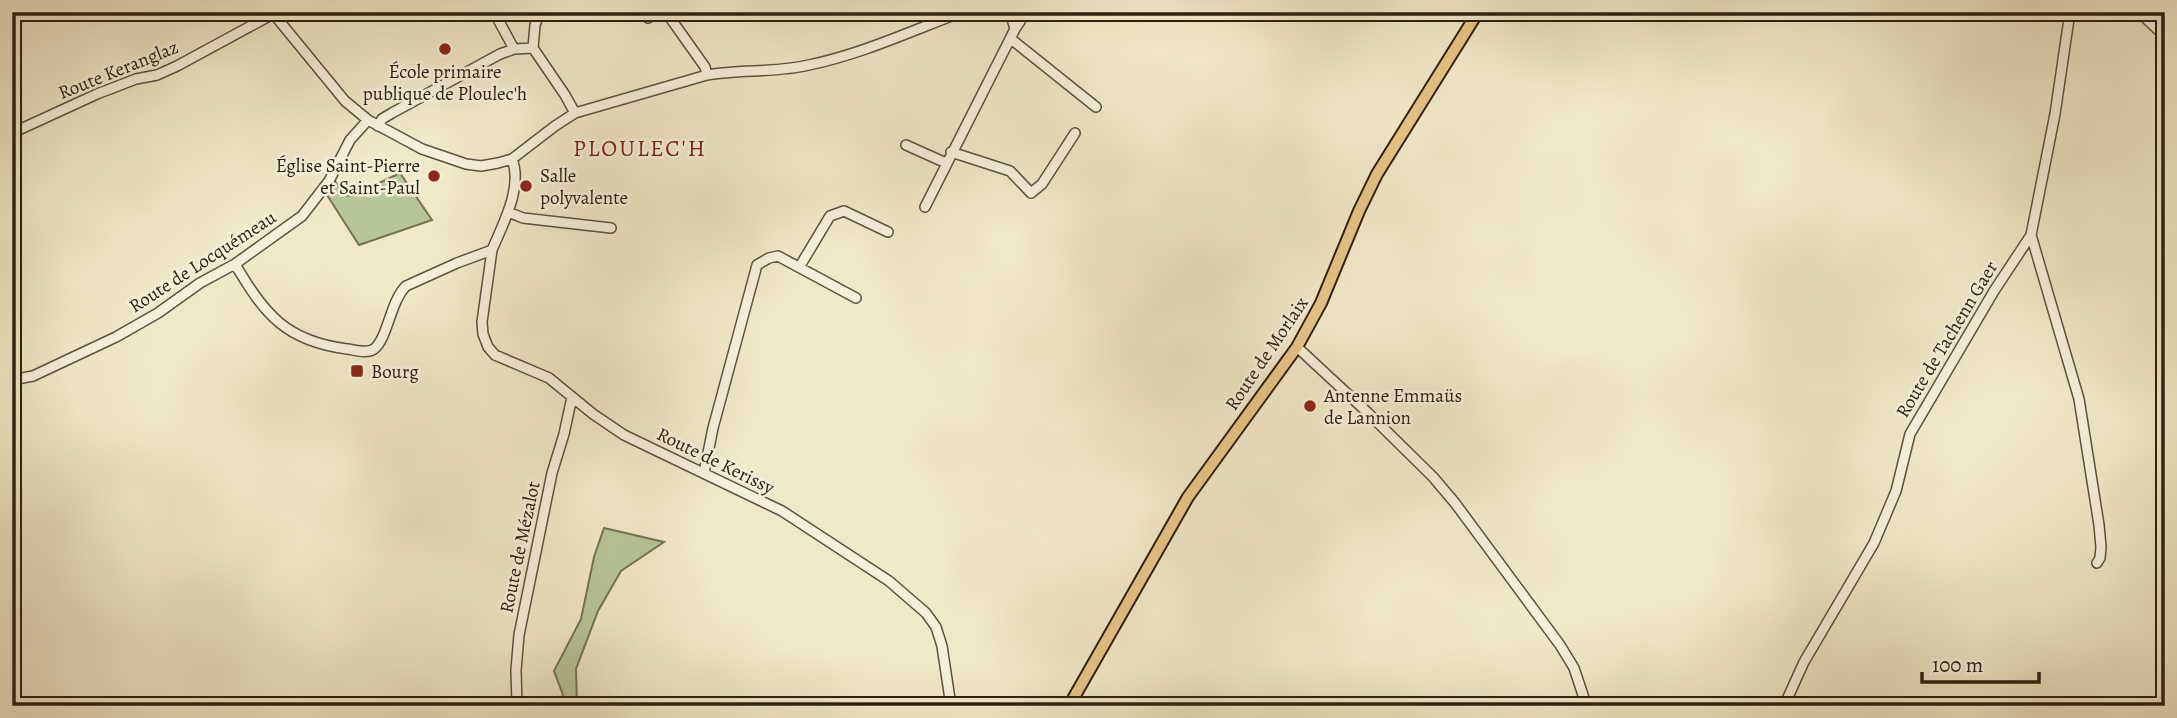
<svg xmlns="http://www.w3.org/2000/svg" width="2177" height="718" viewBox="0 0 2177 718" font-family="Alegreya,serif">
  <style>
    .green { fill: #b7c698; stroke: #727354; stroke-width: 2 }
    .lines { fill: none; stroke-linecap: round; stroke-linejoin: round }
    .minor-casing { stroke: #5d523e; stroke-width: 12 }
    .major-casing { stroke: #2c2010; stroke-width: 14 }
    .minor { stroke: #f6f0db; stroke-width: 9 }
    .major { stroke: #e8c484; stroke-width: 10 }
    .poi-dot { fill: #8f2418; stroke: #f6f0db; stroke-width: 2.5 }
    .labels { text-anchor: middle; stroke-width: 5; stroke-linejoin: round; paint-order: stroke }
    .street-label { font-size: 19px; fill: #2c2010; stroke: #f6f0db }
    .poi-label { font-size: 19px; fill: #2c2010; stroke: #f6f0db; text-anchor: start }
    .quarter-label { font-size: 23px; letter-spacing: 2px; fill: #7a1f14; stroke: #f6f0db }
  </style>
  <rect width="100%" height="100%" fill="#f1e8c8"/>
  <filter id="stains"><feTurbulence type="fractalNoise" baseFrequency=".00286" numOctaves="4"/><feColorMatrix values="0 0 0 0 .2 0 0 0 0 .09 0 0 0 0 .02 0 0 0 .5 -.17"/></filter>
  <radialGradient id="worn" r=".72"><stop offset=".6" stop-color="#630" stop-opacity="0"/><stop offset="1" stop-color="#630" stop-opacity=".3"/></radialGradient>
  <path class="green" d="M400,173L432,220L359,245L327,195L335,181L345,195L352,196Z
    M604,528L664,542L621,571L598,611L576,669L577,706H558L563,695L554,671L581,619L594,557Z"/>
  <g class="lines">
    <defs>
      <path id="minor" d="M272,12L345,101L368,120L422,149L466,164L481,166L498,163L512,159L555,126L575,113L707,75C740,69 775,73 809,65C862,54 911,31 962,12
        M494,12L514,49
        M666,12L705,67L707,75
        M1010,12L1015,29
        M2139,12L2158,30L2165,33
        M648,18L657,12
        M1011,39L1096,107
        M533,48L565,95L575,113
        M533,48L535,25L540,12
        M378,126L382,119L392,113L500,54L514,49L533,48
        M12,133L97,94L136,79L157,75L177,66L273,14
        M906,145L946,163
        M951,152L1010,171L1031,193L1042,184L1075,133
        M925,207L1015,29L1026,12
        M508,212L523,218L611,228
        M2031,235L2079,399L2099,525L2101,547L2100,558L2097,563
        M492,250L482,322L483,334L488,347L495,355L549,378L593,414L624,435L782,511L889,581L926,613L936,627L942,646L951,706
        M235,264C265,315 286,341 347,349C355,350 367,354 374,349C388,338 390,302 406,286L457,263L492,250C503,224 523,187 512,159
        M800,266L830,216L844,211L888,232
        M1297,347L1367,412L1433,477L1455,503L1560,645L1574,668L1585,701
        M12,380L33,376L116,337L158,313L200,283L235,264L302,216L329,181L350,140L368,120
        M704,473L713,428L757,265L769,258L778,256L856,298
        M517,706L516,670L519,635L552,473L564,434L572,397
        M1784,706L1804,662L1874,543L1896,491L1910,434L1994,291L2031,235L2055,114L2070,12"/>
      <path id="major" d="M1069,706L1188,497L1297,347L1321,303L1359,211L1377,174L1478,12"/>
    </defs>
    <use href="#minor" class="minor-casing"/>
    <use href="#major" class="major-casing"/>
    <use href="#minor" class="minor"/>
    <use href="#major" class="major"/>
  </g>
  <g class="poi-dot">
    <circle cx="445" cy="49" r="7"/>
    <circle cx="434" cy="176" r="7"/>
    <circle cx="526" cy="186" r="7"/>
    <rect x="350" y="364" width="14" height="14" rx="3.5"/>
    <circle cx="1310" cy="406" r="7"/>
  </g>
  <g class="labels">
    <g class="street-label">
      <text transform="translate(118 69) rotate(-22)" y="7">Route Keranglaz</text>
      <text transform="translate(202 261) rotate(-33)" y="7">Route de Locquémeau</text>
      <text transform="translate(1946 339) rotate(-59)" y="7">Route de Tachenn Gaer</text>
      <text transform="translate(1266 353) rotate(-56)" y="7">Route de Morlaix</text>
      <text transform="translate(716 460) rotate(26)" y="7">Route de Kerissy</text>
      <text transform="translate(519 547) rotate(-78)" y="7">Route de Mézalot</text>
    </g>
    <g class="poi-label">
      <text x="445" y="78" text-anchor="middle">École primaire<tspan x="445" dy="22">publique de Ploulec'h</tspan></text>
      <text x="420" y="172" text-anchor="end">Église Saint-Pierre<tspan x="420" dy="22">et Saint-Paul</tspan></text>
      <text x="540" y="182">Salle<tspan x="540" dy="22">polyvalente</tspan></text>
      <text x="371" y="378">Bourg</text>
      <text x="1324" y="402">Antenne Emmaüs<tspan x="1324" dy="22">de Lannion</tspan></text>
    </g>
    <g class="quarter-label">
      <text x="640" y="156">PLOULEC'H</text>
    </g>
  </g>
  <rect width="2177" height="718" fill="none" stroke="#f1e8c8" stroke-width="42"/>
  <rect x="14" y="14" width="2149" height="690" fill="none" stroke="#2c2010" stroke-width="3.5"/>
  <rect x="21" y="21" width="2135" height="676" fill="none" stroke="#2c2010" stroke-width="2"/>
  <path d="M1922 672v10h117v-10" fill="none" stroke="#2c2010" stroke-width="3.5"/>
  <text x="1932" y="672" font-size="21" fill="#2c2010" stroke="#f6f0db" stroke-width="5" paint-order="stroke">100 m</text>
  <rect width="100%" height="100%" filter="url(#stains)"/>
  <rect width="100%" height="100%" fill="url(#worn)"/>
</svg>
